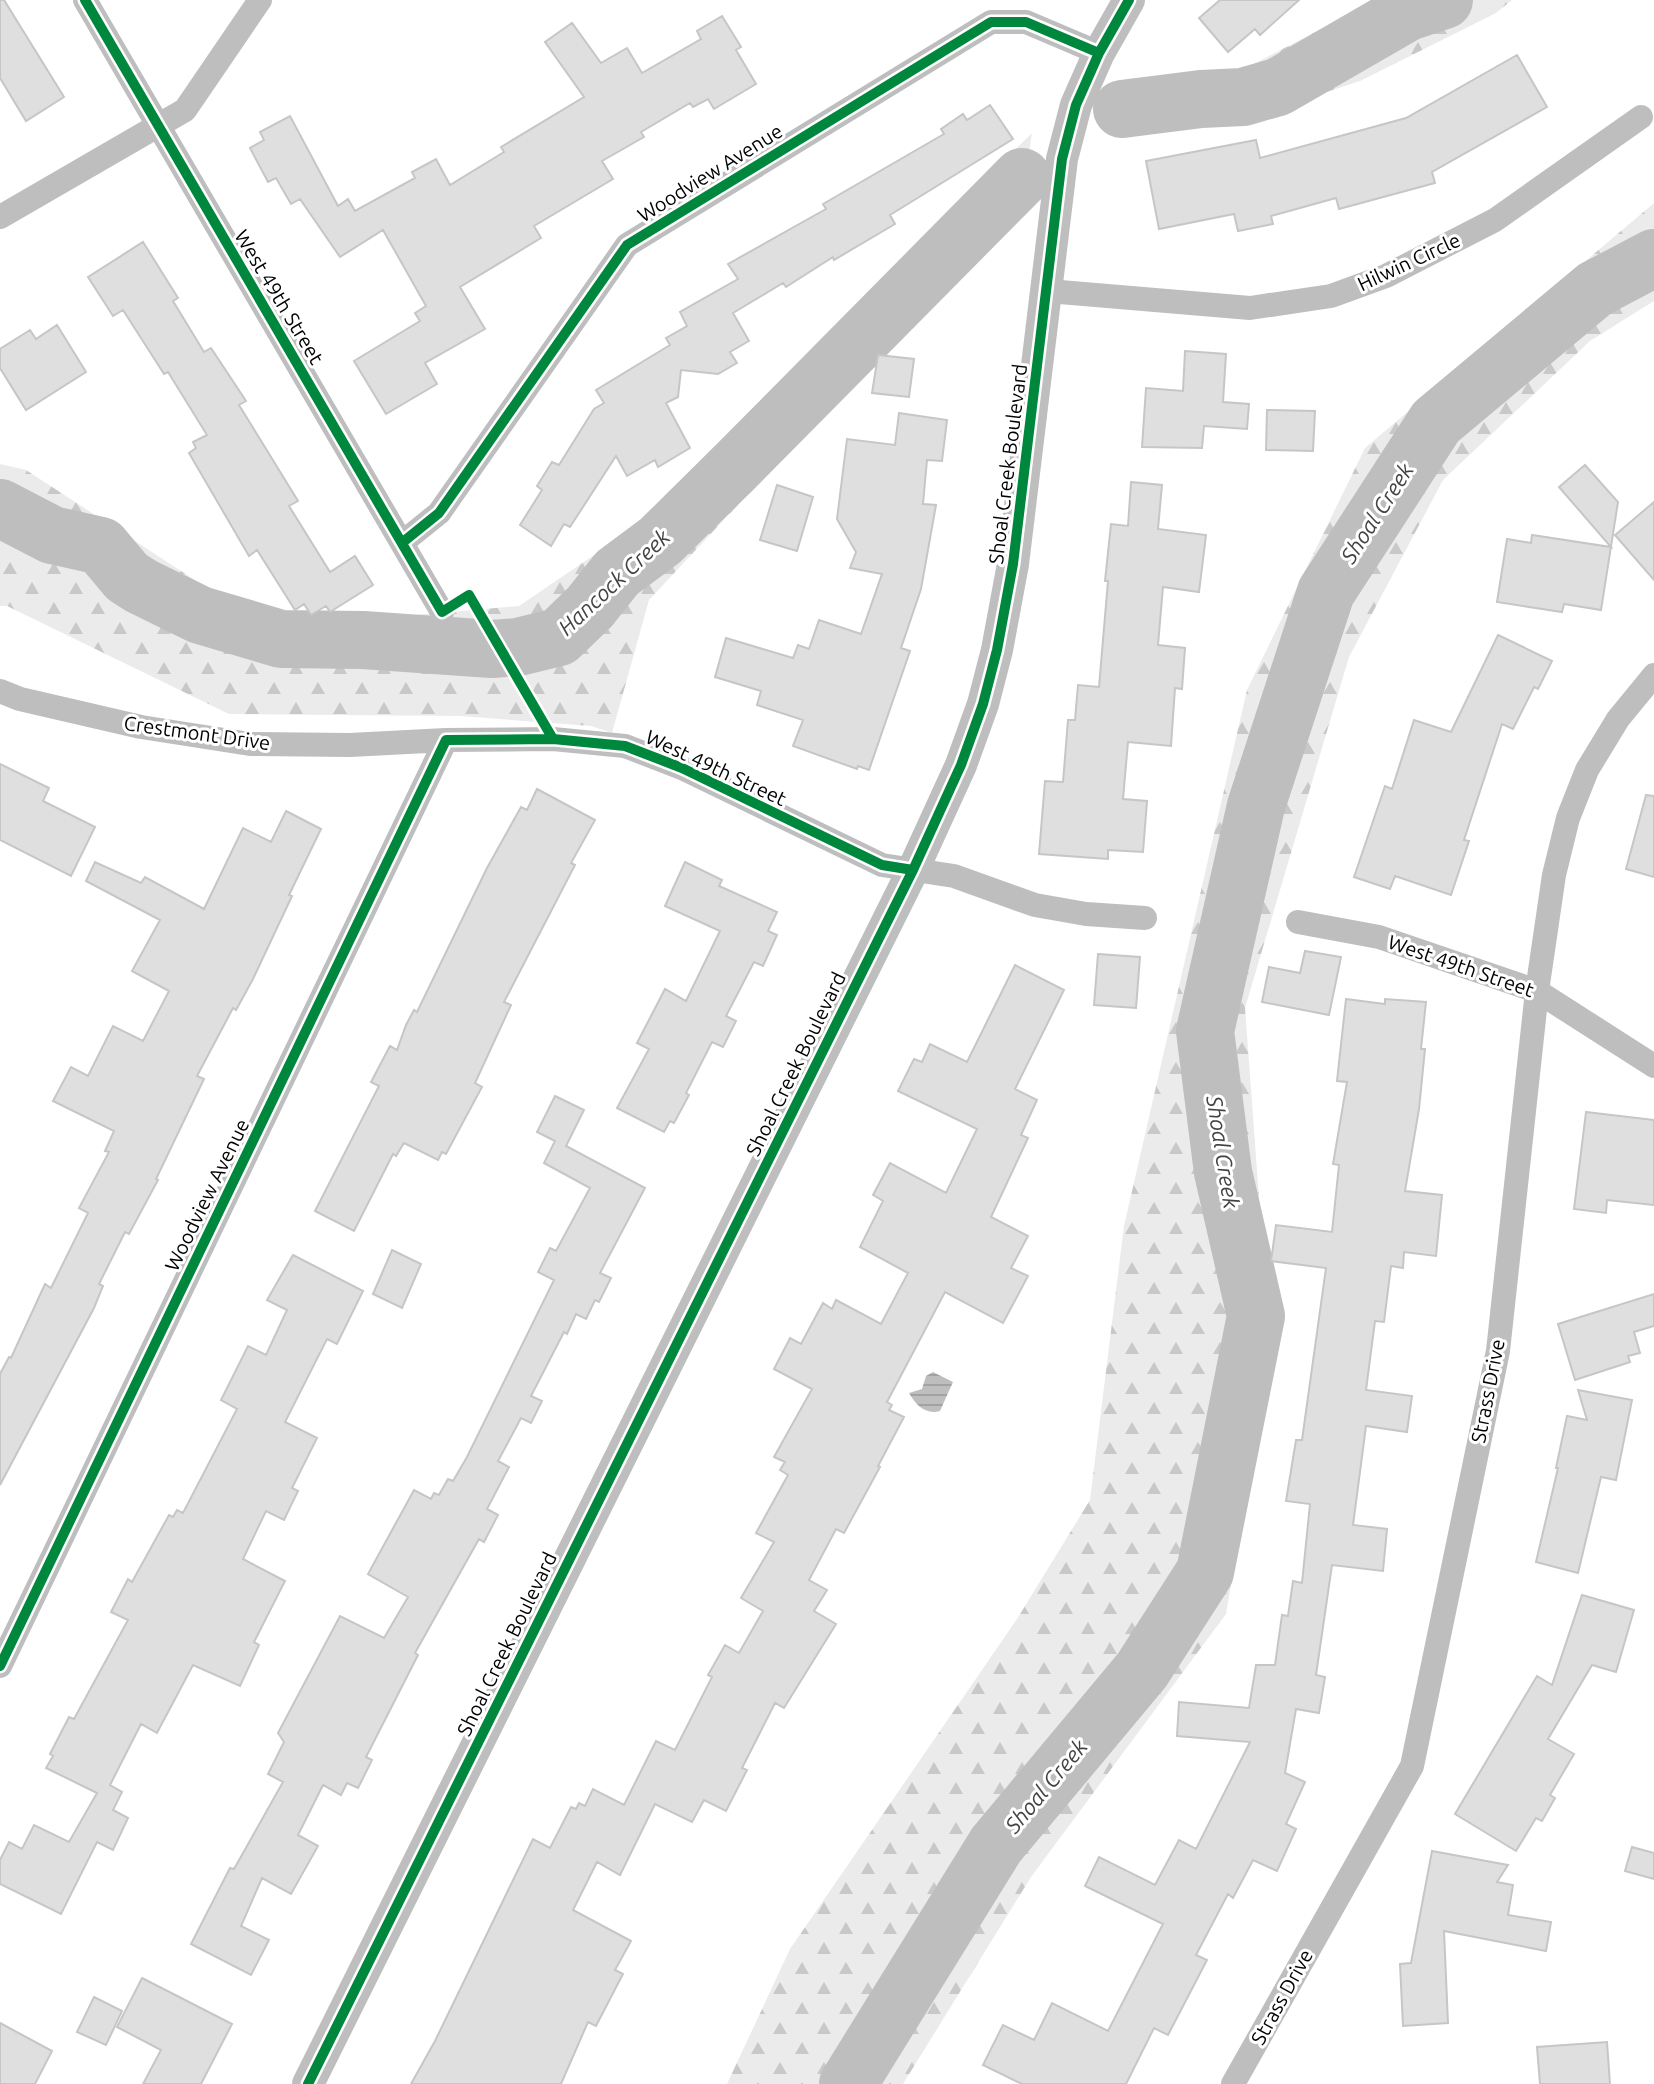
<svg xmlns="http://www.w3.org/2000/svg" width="1654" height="2084" viewBox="0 0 1654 2084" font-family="Ubuntu,sans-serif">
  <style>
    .forest { fill: url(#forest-firs) }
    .water { fill: url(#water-rules) }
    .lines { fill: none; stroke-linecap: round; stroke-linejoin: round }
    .river { stroke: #bebebe; stroke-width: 58 }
    .building { fill: #dfdfdf; stroke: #c6c6c6; stroke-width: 2 }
    .minor { stroke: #bebebe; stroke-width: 24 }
    .tertiary { stroke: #bebebe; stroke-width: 32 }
    .cycleway-casing { stroke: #fff; stroke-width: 15 }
    .cycleway { stroke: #00873e; stroke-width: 10 }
    .labels { text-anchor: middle; stroke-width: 6; stroke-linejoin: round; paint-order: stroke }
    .street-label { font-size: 20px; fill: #000; stroke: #fff }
    .water-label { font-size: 22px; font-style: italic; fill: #434343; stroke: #fff }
  </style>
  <defs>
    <pattern id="forest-firs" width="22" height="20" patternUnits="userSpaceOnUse" patternTransform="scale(2)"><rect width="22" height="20" fill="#ebebeb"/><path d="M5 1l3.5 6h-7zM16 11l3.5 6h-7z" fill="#c8c8c8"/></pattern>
    <pattern id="water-rules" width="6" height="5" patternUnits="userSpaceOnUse" patternTransform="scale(2)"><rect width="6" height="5" fill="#bebebe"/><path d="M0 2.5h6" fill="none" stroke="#a2a2a2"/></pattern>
  </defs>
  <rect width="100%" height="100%" fill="#fff"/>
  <path class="forest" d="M1377,0H1512L1496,13L1360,81L1232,123L1122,135L1126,79L1242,70Z
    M1032,133L1019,218L964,263L649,600L612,733L591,726L460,716L229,714L7,606H0V464L26,470L224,599L322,623L519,606L628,532Z
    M1654,203V301L1590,341L1443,480L1349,657L1245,1008L1264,1265L1275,1329L1226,1614L1031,1877L903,2084H727L790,1949L1017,1619L1090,1500L1124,1226L1247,690L1365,448Z"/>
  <path class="water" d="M933,1372L953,1382L940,1411C925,1415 916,1405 909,1393L922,1389L926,1376Z"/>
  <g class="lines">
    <path class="river" d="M1122,109L1201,99L1243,97L1278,87L1408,12L1444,0
      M0,508L52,535L101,546L127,577L141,586L200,615L281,639L363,640L492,649L518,647L559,637L590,607L617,573L660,541L734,468L1022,177
      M848,2084L996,1845L1142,1670L1205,1572L1256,1316L1223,1172L1205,1031L1256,806L1326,592L1436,422L1595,289L1654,258"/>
  </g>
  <path class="building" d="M0,0H4L64,97L26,121L0,78Z
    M1220,0H1299L1260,35L1255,29L1228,52L1199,18Z
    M722,16L741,47L736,50L756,84L714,109L708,99L693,107L690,103L641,132L644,137L602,161L613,179L534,226L541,238L460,287L485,329L425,363L437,384L386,414L354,361L420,321L415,313L426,306L383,230L340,257L300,199L291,204L276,178L268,182L250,148L264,140L260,132L290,116L338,206L348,199L355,211L415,178L412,172L436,159L450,185L504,152L501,147L584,97L545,42L572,23L601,63L627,48L642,73L701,39L697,31Z
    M1517,55L1547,107L1432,172L1435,183L1339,209L1336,198L1271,216L1273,224L1238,231L1234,214L1159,229L1146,161L1256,140L1260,158L1406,118Z
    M990,105L1013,139L890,215L895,224L834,260L833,257L786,287L783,283L733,313L749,341L730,352L737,363L718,374L681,370L678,397L666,403L690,448L658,467L655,460L627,476L616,456L570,527L564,524L551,546L520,525L542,490L537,486L552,462L559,465L594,409L604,403L596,390L670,345L666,338L687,326L680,312L738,279L728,264L826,209L823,204L944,134L941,129L963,114L967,120Z
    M143,242L178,298L173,301L204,352L211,348L246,401L239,405L298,501L289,506L330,572L355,556L373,585L330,612L326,606L311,615L304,604L295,610L257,550L249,556L189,453L196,448L193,442L207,435L168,372L164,374L123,310L113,316L88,277Z
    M57,325L86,372L26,410L0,368V349L30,330L36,339Z
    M1185,351L1226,354L1223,402L1249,404L1247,429L1204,426L1202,448L1142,447L1146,388L1183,391Z
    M878,355L914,359L909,397L872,393Z
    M1267,410L1315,411L1313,451L1266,450Z
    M899,413L947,420L942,461L927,460L923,504L936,505L921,589L901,648L910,651L869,770L858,766L857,769L793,746L803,720L757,705L761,691L715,677L726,638L793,658L798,645L809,649L819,620L861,634L882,574L850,568L856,552L837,519L847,439L895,445Z
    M1585,465L1618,502L1601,610L1564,604L1562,612L1497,602L1507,539L1531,543L1532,535L1611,547L1559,487Z
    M1131,482L1162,485L1158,529L1206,535L1199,592L1163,587L1158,645L1185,648L1182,689L1175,688L1171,746L1128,742L1123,799L1147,801L1143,852L1108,850V859L1039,854L1045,781L1063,782L1068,720H1075L1078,685L1099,687L1108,581H1105L1111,524L1128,526Z
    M777,485L813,497L797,551L760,540Z
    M1654,502V580L1615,535Z
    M1498,635L1552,661L1538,689L1534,687L1513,729L1502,724L1464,840L1469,841L1451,895L1395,876L1390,889L1354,877L1385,786L1392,789L1414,720L1451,732Z
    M0,764L49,788L43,801L95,827L71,876L0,840Z
    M537,789L595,820L571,863L575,865L504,1002L511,1005L475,1083L482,1087L446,1154L442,1152L438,1160L404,1143L396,1156L393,1154L354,1231L315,1211L379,1086L371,1082L390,1046L397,1050L406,1025L414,1010L417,1012L487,868L521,807L527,810Z
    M1646,795L1654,796V877L1626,869Z
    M286,811L321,829L289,895L292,896L253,979L236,1010L233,1008L197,1076L204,1079L156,1179L158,1180L129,1234L125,1232L99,1284L103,1286L94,1308L0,1485V1374L9,1357L11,1358L45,1284L51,1288L88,1213L79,1208L109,1152L105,1151L114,1131L53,1101L71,1067L88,1076L113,1026L143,1041L169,991L132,971L160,920L86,881L95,862L141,883L145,877L204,909L243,828L271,842Z
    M685,862L722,880L719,886L777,912L768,931L777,935L763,966L754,962L726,1016L736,1021L723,1047L712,1042L686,1093L689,1095L674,1123L670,1121L664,1132L617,1108L649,1049L637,1043L665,989L686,1001L720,931L665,906Z
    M1305,951L1341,957L1329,1015L1262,1002L1269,967L1300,973Z
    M1098,954L1140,957L1136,1008L1094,1005Z
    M1015,965L1064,990L1015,1089L1037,1100L1021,1135L1028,1138L991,1217L1028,1236L1011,1268L1028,1276L1003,1323L945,1292L887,1402L892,1405L889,1410L904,1417L878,1466L880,1467L844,1533L836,1529L809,1580L827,1590L814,1611L836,1624L784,1708L775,1703L742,1768L747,1770L726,1811L704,1800L692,1822L655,1804L620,1875L597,1862L573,1910L631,1941L615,1970L623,1974L596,2026L588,2022L561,2084H411L435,2041L533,1839L550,1848L571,1807L576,1809L579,1803L585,1806L593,1789L624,1805L656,1741L675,1750L712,1677L708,1675L725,1645L739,1653L763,1611L741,1598L774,1542L756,1533L788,1475L780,1470L785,1462L774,1457L812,1389L774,1369L790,1338L801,1344L823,1303L832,1309L836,1300L881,1324L908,1273L860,1247L883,1201L873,1195L890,1163L946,1193L977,1129L898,1091L914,1059L922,1062L930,1044L967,1062Z
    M1346,999L1385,1004V999L1426,1002L1421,1049H1425L1419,1109L1405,1191L1442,1195L1436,1256L1404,1252L1403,1268L1391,1266L1384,1322L1375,1321L1366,1390L1412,1396L1407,1432L1366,1426L1353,1525L1387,1529L1383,1571L1332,1565L1316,1675L1325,1677L1319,1713L1296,1709L1285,1773L1305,1782L1286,1824L1296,1829L1277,1871L1253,1860L1233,1898L1228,1894L1196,1955L1207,1960L1168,2035L1154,2028L1126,2084H1022L983,2065L1003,2025L1034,2040L1052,2003L1108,2031L1163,1924L1085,1886L1099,1857L1155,1885L1179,1840L1196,1849L1250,1742L1177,1736L1179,1702L1249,1708L1256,1665H1275L1282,1615L1288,1616L1293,1581L1302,1583L1310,1504L1286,1501L1296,1440H1302L1326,1268L1271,1261L1276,1225L1332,1232L1339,1165L1333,1164L1347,1082L1337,1081Z
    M555,1096L584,1110L566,1146L645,1188L600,1273L611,1278L599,1302L595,1300L586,1319L576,1314L567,1334L564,1332L531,1396L542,1401L531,1423L521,1418L498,1461L509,1467L487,1509L498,1515L484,1542L479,1539L415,1653L418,1655L366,1757L372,1760L358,1788L347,1783L341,1795L323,1785L298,1835L318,1846L291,1894L262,1878L241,1926L269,1940L251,1975L191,1944L230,1868L234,1869L283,1782L268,1774L284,1742L278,1733L340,1616L384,1638L408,1597L368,1574L414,1490L431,1499L434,1493L439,1495L448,1479L453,1481L467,1457L554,1280L538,1272L550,1248L556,1251L590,1188L544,1163L555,1141L537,1132Z
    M1586,1112L1654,1120V1205L1607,1200L1606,1213L1574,1209Z
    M392,1250L421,1264L402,1308L373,1294Z
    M293,1255L363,1291L337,1344L327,1339L285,1422L317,1438L292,1488L298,1491L284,1520L266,1511L243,1559L285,1581L254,1642L259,1645L240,1686L193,1665L157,1733L141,1724L110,1785L122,1792L113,1810L128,1818L113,1850L97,1842L61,1914L0,1884V1860L9,1842L22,1849L34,1825L69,1842L97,1793L46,1768L53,1756L50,1754L69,1717L74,1719L128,1620L111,1612L128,1579L132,1582L169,1515L173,1517L177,1510L183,1513L237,1409L221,1400L248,1346L266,1355L287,1310L267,1300Z
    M1654,1294V1326L1634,1332L1640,1353L1628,1356L1630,1362L1575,1380L1558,1324Z
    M1578,1390L1632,1400L1616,1480L1601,1477L1578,1573L1536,1562L1558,1468H1556L1567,1416L1587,1420Z
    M1582,1595L1634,1610L1616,1672L1592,1665L1548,1739L1574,1754L1550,1795L1555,1798L1542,1821L1536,1818L1516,1851L1455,1814L1537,1676L1552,1685Z
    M1632,1847L1654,1853V1879L1625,1871Z
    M1432,1851L1508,1865L1497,1882L1513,1885L1508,1915L1551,1922L1546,1951L1444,1931L1448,2023L1403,2026L1400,1964L1411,1963Z
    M142,1978L232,2024L201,2084H143L161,2050L117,2027Z
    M94,1997L122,2011L106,2045L77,2032Z
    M0,2023L52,2051L35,2084H0Z
    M1607,2042L1610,2084H1540L1537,2047Z"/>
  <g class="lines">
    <path class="minor" d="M85,0L442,612
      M0,217L185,110L260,0
      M1048,291L1250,308L1331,296L1386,276L1495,220L1641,117
      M403,542L439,513L627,245L991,22H1026L1099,53
      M0,691L20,699L141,727L250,744L350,745L446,740L553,739L625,746L682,768L882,865L954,876L1035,905L1086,914L1145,918
      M1298,922L1379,937L1537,991L1654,1066
      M0,1666L446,740
      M1233,2084L1412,1766L1498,1351L1537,991L1554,875L1568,818L1587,770L1618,719L1654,675"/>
    <path class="tertiary" d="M308,2084L913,870L961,765L983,704L997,650L1013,564L1062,159L1076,105L1099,53L1129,0"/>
    <defs>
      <path id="cycleway" d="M85,0L442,612L469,595L553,739
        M403,542L439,513L627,245L991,22H1026L1099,53
        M0,1666L446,740L553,739L625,746L682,768L882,865L913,870
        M308,2084L913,870L961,765L983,704L997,650L1013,564L1062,159L1076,105L1099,53L1129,0"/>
    </defs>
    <use href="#cycleway" class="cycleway-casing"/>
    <use href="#cycleway" class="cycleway"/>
  </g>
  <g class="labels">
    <g class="street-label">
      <text transform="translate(710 173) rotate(-32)" y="7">Woodview Avenue</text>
      <text transform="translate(1409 262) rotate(-25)" y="7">Hilwin Circle</text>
      <text transform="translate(279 297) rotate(59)" y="7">West 49th Street</text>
      <text transform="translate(1008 464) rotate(-83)" y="7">Shoal Creek Boulevard</text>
      <text transform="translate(197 733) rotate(8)" y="7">Crestmont Drive</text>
      <text transform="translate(716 768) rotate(25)" y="7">West 49th Street</text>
      <text transform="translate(1461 966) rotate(19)" y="7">West 49th Street</text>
      <text transform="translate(796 1064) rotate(-64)" y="7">Shoal Creek Boulevard</text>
      <text transform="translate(207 1195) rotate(-64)" y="7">Woodview Avenue</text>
      <text transform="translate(1488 1391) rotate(-79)" y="7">Strass Drive</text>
      <text transform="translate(507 1644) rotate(-64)" y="7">Shoal Creek Boulevard</text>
      <text transform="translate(1282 1997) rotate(-61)" y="7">Strass Drive</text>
    </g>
    <g class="water-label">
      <text transform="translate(1377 513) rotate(-57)" y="8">Shoal Creek</text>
      <text transform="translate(614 582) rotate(-43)" y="8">Hancock Creek</text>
      <text transform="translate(1223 1152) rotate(81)" y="8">Shoal Creek</text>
      <text transform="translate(1046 1786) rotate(-50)" y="8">Shoal Creek</text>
    </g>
  </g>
</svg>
